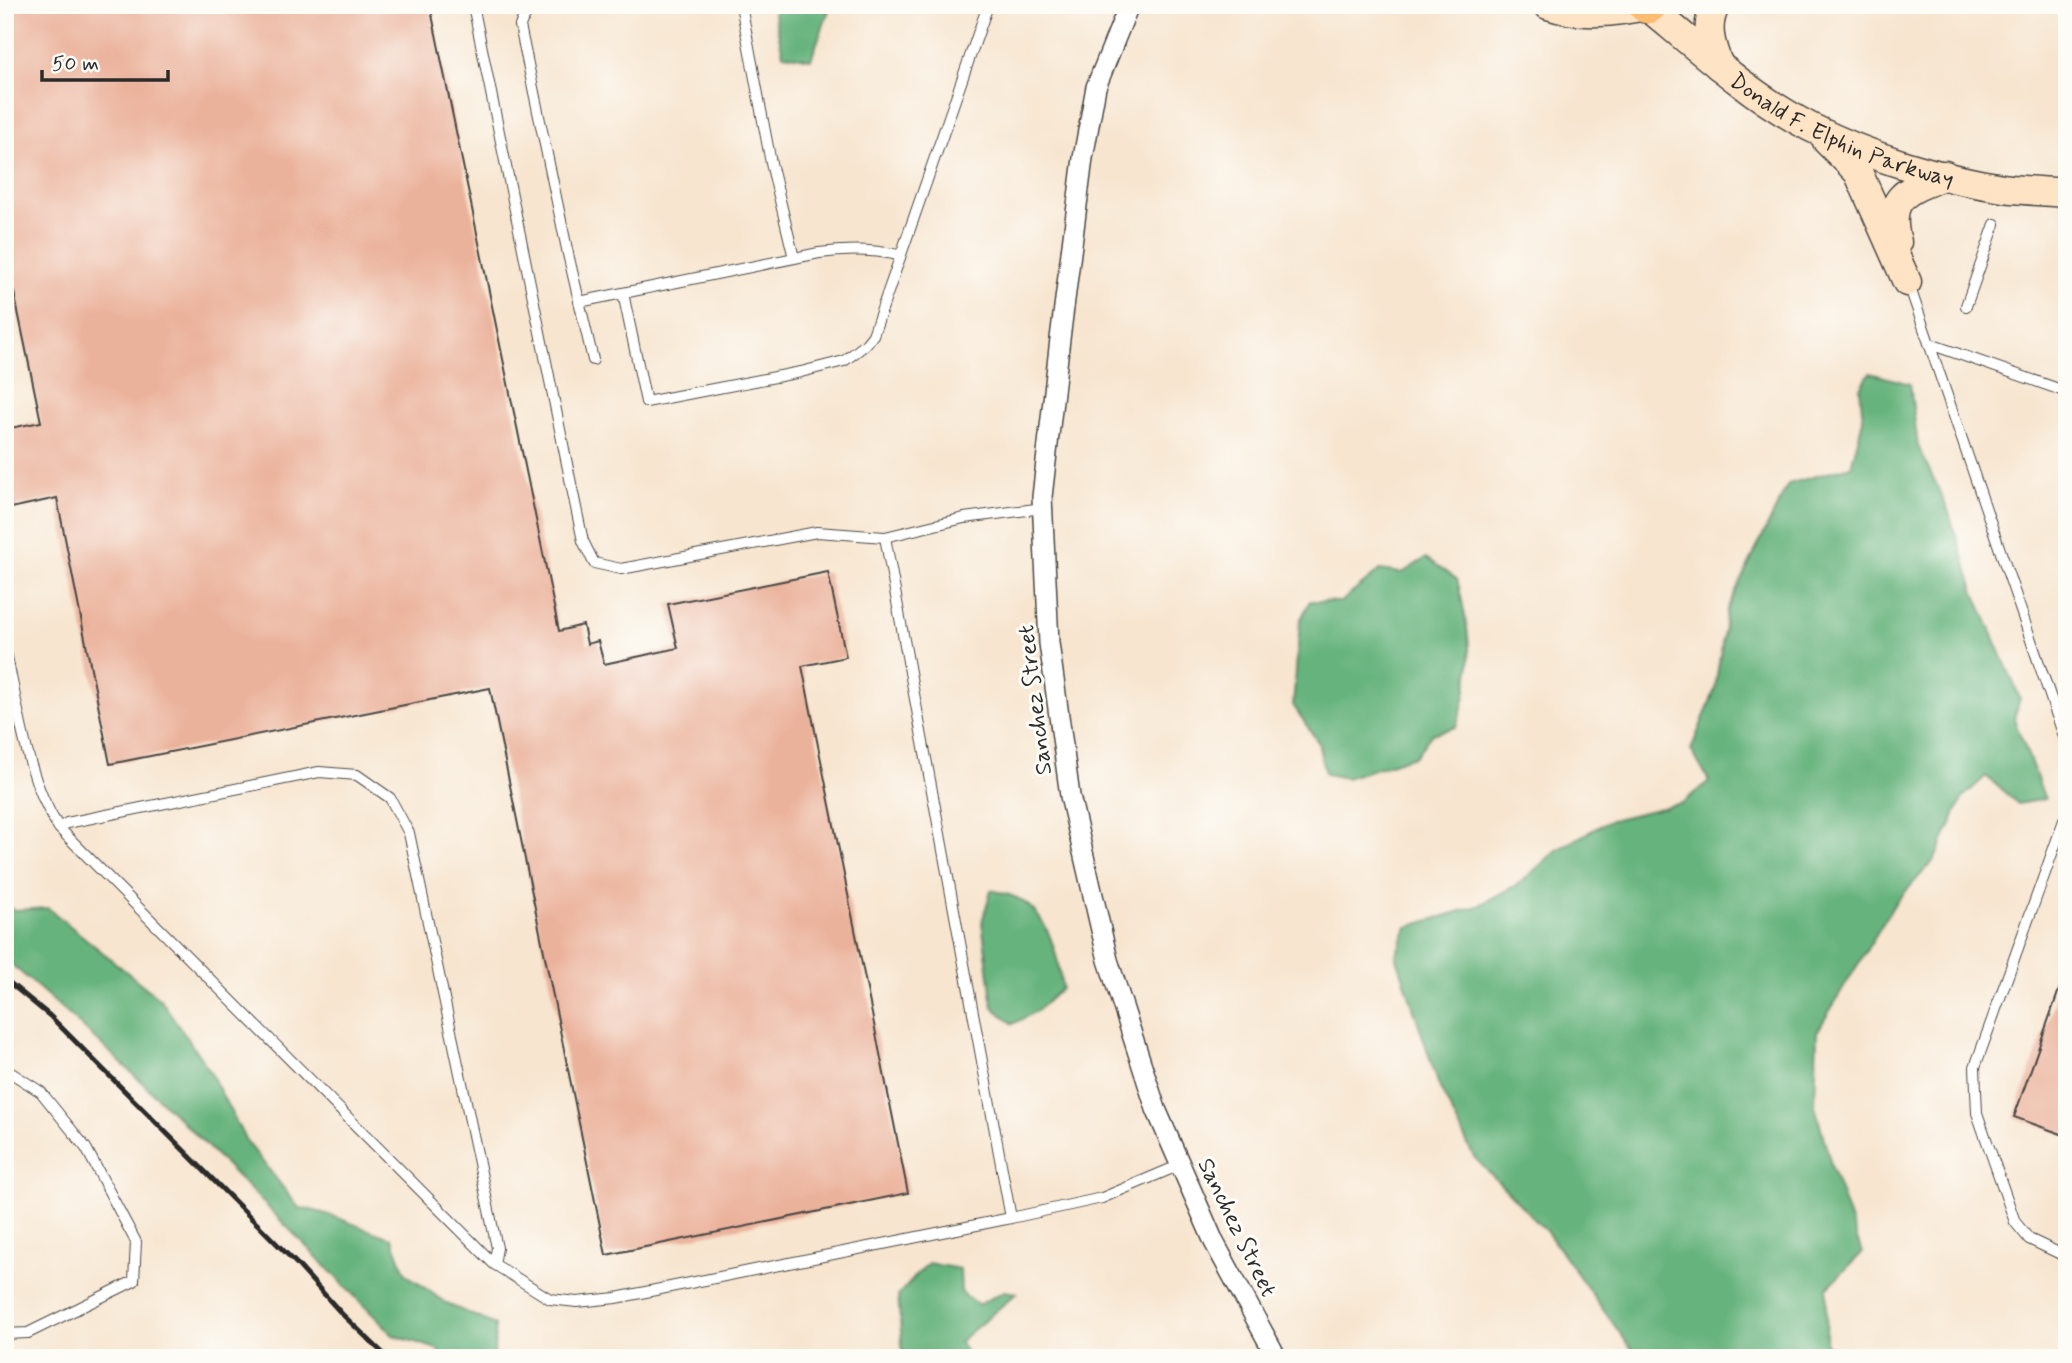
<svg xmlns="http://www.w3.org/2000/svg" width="2072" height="1363" viewBox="0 0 2072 1363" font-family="Mynerve,sans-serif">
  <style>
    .forest { fill: #66b37d; stroke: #486f54; stroke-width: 2 }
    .building { fill: #ebb29b }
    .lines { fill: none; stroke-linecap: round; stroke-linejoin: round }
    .lane-casing { stroke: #4a4744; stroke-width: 12 }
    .street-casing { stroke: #4a4744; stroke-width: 22 }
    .secondary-casing { stroke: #4a4744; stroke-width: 31 }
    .highway-casing { stroke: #4a4744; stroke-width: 39 }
    .lane { stroke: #fff; stroke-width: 10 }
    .street { stroke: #fff; stroke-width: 19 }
    .secondary { stroke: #fee4c5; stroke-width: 28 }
    .highway { stroke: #fdbc6f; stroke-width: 37 }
    .rail { stroke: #2b2b2b; stroke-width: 5 }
    .labels { text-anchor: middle; stroke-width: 6; stroke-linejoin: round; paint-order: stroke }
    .street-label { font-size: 23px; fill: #2b2b2b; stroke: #fdfcf7 }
  </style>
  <rect width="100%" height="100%" fill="#fdfcf7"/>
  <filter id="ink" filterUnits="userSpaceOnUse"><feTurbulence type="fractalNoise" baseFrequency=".0143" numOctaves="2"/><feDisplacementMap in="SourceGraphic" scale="14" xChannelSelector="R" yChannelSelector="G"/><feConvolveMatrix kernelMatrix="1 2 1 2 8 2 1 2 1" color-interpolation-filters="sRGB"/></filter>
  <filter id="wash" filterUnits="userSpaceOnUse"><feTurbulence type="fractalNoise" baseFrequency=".00686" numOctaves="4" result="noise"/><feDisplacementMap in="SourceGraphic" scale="28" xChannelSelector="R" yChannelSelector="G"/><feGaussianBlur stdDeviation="1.57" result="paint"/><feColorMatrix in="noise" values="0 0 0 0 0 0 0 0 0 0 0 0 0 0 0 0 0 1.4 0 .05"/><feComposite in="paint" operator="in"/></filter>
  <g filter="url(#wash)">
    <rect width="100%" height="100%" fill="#f7e5cf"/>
    <path class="forest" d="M772,5H831L811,59L783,54Z
      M1870,373L1910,384L1918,446L1948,510L1975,593L2020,698L2014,719L2045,799L2018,804L1986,776L1963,797L1935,859L1895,903L1817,1032L1815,1106L1832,1168L1862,1253L1827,1288L1826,1343L1833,1358H1638L1547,1232L1474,1157L1439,1086L1396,955L1407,927L1478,906L1520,883L1558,849L1611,820L1682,803L1709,781L1691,750L1715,689L1727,609L1788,484L1851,466L1863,420L1860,388Z
      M1426,558L1457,579C1471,636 1476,670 1456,727L1432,734L1415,756L1346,778L1325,774L1318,742L1293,705L1300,621L1310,601L1341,602L1380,570L1402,573Z
      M991,890C999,892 1009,894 1017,898C1049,915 1058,955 1062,988L1038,1010L1013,1024L993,1007L982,922Z
      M5,906L14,910L48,908L161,1000L209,1070L245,1139L299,1208C332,1212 361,1229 392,1238L406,1274L447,1304L495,1325L494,1358H443L437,1349L393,1335C267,1207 143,1075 5,959Z
      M928,1263L960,1269L961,1292L978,1305L1004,1291L1017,1293L959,1342L970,1358H903L898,1295Z"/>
    <g id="blocks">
      <path class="building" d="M5,5H430L559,631L583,625L587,644L598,641L604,664L678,648L668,604L828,572L846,657L802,666L908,1193L606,1255L490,688L110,764L57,498L11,508L5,479V429L41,422L5,249Z
        M2065,973H2067V1136L2014,1117Z"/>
    </g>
  </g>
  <g filter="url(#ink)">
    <use href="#blocks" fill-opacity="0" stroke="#4a4744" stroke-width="2"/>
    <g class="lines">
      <defs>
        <path id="lane" d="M473,5L575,503L583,541L594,563L621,569L817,532L885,537
          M557,5C540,9 525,8 520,26L568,254L593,360
          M741,5L771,163L794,258
          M899,255C871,249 847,249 819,253L623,293L646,402L801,372L844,361L865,345L873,335L988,5
          M1908,282L2067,745
          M579,302L623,293
          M1966,306L1995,224
          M1930,344L2067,392
          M1043,508L964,518L885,537L1011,1218L1102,1198L1180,1165
          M5,648C19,708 25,776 59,828L67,823L319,772L357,775L390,798L409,833L497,1248L494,1264L550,1299L577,1302L616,1298L1011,1218
          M2067,812L1975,1067L1977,1113L2015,1222L2029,1239L2067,1257
          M59,828L494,1264
          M5,1069L41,1092L86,1148L136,1242L134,1281L28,1333L5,1334"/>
        <path id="street" d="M1129,5L1096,87L1083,158L1060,339L1042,497L1049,643L1070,796L1108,960L1156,1109L1214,1242L1277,1358"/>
        <g id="secondary">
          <path d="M1548,5C1583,17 1616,12 1651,5"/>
          <path d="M1716,5C1704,25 1711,46 1719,66"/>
          <path id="s1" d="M1647,6C1699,49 1750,96 1810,127C1869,157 1938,178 2003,188C2024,191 2046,191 2067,193"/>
          <path d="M1827,141L1858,172L1907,282"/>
          <path d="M1897,242C1885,195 1907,191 1945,175"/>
        </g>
        <path id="highway" d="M1647,5H1648"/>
      </defs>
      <use href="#lane" class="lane-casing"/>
      <use href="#street" class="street-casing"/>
      <use href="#secondary" class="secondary-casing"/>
      <use href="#highway" class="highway-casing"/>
      <use href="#lane" class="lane"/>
      <use href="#street" class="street"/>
      <use href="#secondary" class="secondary"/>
      <use href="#highway" class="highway"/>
      <path class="rail" d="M5,979L50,1016L297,1264L342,1314L388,1358"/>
    </g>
  </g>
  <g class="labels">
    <g class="street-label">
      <text dy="8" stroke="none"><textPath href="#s1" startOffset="234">Donald F. Elphin Parkway</textPath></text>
      <text transform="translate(1034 700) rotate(-97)" y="8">Sanchez Street</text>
      <text transform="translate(1238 1227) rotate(64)" y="8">Sanchez Street</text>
    </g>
  </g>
  <rect width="2072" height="1363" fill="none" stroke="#fdfcf7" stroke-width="28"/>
  <path d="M42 70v10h126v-10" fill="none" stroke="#2b2b2b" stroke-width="3.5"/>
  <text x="52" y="70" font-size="21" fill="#2b2b2b" stroke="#fdfcf7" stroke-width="5" paint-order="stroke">50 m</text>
</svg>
